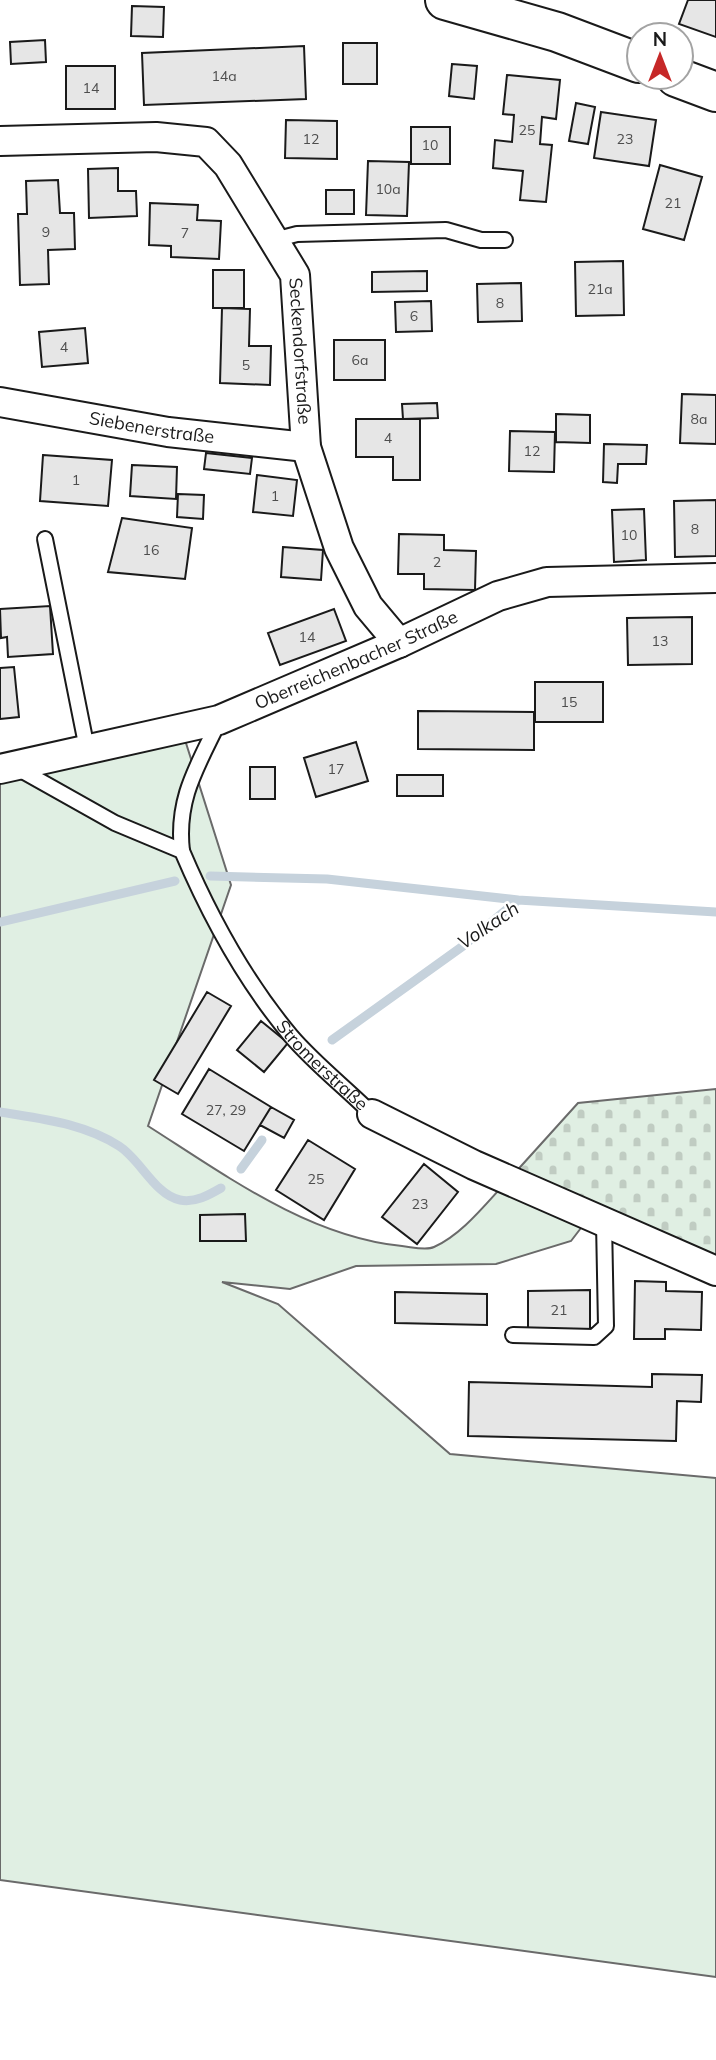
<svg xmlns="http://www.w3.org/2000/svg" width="716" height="2060" viewBox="0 0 716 2060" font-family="Mulish,sans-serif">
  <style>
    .grass { fill: #e0efe3; stroke: #6a6a6a; stroke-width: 2 }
    .cemetery { fill: url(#cemetery-stones); stroke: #6a6a6a; stroke-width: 2 }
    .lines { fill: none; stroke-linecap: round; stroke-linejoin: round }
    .stream { stroke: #c6d2dc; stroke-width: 9 }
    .building { fill: #e6e6e6; stroke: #1a1a1a; stroke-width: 2 }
    .service-casing { stroke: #1a1a1a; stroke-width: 18 }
    .minor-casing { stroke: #1a1a1a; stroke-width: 32 }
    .secondary-casing { stroke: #1a1a1a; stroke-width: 42 }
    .service { stroke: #fff; stroke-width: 14 }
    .minor { stroke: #fff; stroke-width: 28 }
    .secondary { stroke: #fff; stroke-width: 38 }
    .labels { text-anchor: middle; stroke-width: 5; stroke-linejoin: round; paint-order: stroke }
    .number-label { font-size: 14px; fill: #4d4d4d }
    .street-label { font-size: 18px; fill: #1a1a1a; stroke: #fff }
    .water-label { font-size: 19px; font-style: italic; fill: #1a1a1a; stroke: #fff }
  </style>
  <defs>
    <pattern id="cemetery-stones" width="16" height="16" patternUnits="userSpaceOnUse" patternTransform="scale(1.75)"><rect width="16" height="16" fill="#e0efe3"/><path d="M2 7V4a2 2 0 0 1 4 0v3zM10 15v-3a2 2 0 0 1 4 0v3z" fill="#c0ccc2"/></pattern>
  </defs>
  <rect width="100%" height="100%" fill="#fff"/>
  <path class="grass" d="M179,721L231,885L148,1126C225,1175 309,1237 402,1246C412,1247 426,1251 434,1247C465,1233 489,1199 513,1175L594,1211L571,1241L496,1264L356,1266L290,1289L222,1282L278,1304L450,1454L716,1478V1977L0,1880V756Z"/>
  <path class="cemetery" d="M716,1089V1263L513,1175L578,1103Z"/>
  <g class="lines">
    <path class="stream" d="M210,876L327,879L518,900
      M0,922L175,881
      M332,1040L463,946L518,900L716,912
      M0,1112C42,1119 83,1123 119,1146C140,1159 155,1195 180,1200C195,1203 209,1195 221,1188
      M241,1169L262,1140"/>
  </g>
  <path class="building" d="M688,0H716V37L679,24Z
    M132,6L164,7L163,37L131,36Z
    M45,40L46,62L11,64L10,42Z
    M343,43H377V84H343Z
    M304,46L306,99L144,105L142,53Z
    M452,64L477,66L474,99L449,96Z
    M66,66H115V109H66Z
    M507,75L560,80L556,119L542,117L540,144L552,145L546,202L520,200L523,171L493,168L495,140L512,142L514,115L503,114Z
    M576,103L595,107L588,144L569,141Z
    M601,112L656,120L649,166L594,158Z
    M286,120L337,121V159L285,158Z
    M411,127H450V164H411Z
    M368,161L409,162L407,216L366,215Z
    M660,165L702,177L684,240L643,229Z
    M118,168V191H136L137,216L89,218L88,169Z
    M58,180L60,213H74L75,249L48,250L49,284L20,285L18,214H27L26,181Z
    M326,190H354V214H326Z
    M150,203L198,205L197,220L221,221L219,259L171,257V246L149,245Z
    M623,261L624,315L576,316L575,262Z
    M213,270H244V308H213Z
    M427,271V291L372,292V272Z
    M521,283L522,321L478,322L477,284Z
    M431,301L432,331L396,332L395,302Z
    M222,308L250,309L249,346H271L270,385L220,383Z
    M85,328L88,363L42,367L39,332Z
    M334,340H385V380H334Z
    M682,394L716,395V444L680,443Z
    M437,403L438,418L403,419L402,404Z
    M556,414L590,415V443L556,442Z
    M356,419H420V480H393V457H356Z
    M510,431L555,432L554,472L509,471Z
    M604,444L647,445L646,464H618L617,483L603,482Z
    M206,453L252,458L250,474L204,469Z
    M43,455L112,460L108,506L40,501Z
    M132,465L177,467L176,499L130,496Z
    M257,475L297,480L293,516L253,512Z
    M178,494L204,495L203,519L177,517Z
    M716,500V556L675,557L674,501Z
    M644,509L646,560L614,562L612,510Z
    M122,518L192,528L185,579L108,572Z
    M399,534L444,535V550L476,551L475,590L424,589V574H398Z
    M283,547L323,550L321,580L281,577Z
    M50,606L53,654L8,657L7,637L1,638L0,609Z
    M334,609L346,641L280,665L268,633Z
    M692,617V664L628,665L627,618Z
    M14,667L19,717L0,719V668Z
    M535,682H603V722H535Z
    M418,711L534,712V750L418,749Z
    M356,742L368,781L316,797L304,758Z
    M250,767H275V799H250Z
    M397,775H443V796H397Z
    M207,992L231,1006L178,1094L154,1080Z
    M261,1021L288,1043L264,1072L237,1050Z
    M209,1069L271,1107L244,1151L182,1114Z
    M271,1107L294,1120L284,1138L260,1125Z
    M308,1140L355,1169L324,1220L276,1190Z
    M424,1164L458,1192L417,1244L382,1217Z
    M245,1214L246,1241H200V1215Z
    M635,1281L666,1282V1291L702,1292L701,1330L665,1329V1339H634Z
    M590,1290V1329H528V1291Z
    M395,1292L487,1294V1325L395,1323Z
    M652,1374L702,1375L701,1402L677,1401L676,1441L468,1436L469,1382L652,1387Z"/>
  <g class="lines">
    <defs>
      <g id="service">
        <path d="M274,240L297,234L446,230L481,240H505"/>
        <path d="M45,539L87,749"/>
        <path id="s1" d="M17,768L115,823L182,851C210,917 245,981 291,1036C315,1064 346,1088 372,1114"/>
        <path d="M182,851C176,799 197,767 219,721"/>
        <path d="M513,1335L594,1337L606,1326L604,1222"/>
      </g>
      <g id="minor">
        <path id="s2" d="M0,141L156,137L206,142L228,165L295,275L306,447L339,548L368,606L399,643"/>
        <path id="s3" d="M0,402L168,432L306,447"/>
        <path id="s4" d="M0,769L219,720L399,643L498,596L547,582L716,578"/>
        <path d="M372,1114L474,1165L716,1271"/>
      </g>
      <path id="secondary" d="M445,0L557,32L639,63
        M676,77L716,92"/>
    </defs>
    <use href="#service" class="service-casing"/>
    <use href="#minor" class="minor-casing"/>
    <use href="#secondary" class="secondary-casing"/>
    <use href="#service" class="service"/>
    <use href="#minor" class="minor"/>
    <use href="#secondary" class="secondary"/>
  </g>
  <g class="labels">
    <g class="number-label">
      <text x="224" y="81">14a</text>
      <text x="91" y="93">14</text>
      <text x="527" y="135">25</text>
      <text x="311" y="144">12</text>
      <text x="625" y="144">23</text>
      <text x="430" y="150">10</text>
      <text x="388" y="194">10a</text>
      <text x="673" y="208">21</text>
      <text x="46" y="237">9</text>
      <text x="185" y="238">7</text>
      <text x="600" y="294">21a</text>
      <text x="500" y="308">8</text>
      <text x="414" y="321">6</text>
      <text x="64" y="352">4</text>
      <text x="360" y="365">6a</text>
      <text x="246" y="370">5</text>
      <text x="699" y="424">8a</text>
      <text x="388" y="443">4</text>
      <text x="532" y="456">12</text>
      <text x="76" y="485">1</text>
      <text x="275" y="501">1</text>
      <text x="695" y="534">8</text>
      <text x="629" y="540">10</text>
      <text x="151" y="555">16</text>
      <text x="437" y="567">2</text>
      <text x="307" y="642">14</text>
      <text x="660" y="646">13</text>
      <text x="569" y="707">15</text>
      <text x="336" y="774">17</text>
      <text x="226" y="1115">27, 29</text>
      <text x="316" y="1184">25</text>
      <text x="420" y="1209">23</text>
      <text x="559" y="1315">21</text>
    </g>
    <g class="street-label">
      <text dy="6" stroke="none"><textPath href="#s2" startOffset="443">Seckendorfstraße</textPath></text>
      <text dy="6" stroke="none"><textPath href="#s3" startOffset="154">Siebenerstraße</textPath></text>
      <text dy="6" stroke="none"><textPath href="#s4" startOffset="374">Oberreichenbacher Straße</textPath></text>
      <text dy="6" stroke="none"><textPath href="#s1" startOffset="443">Stromerstraße</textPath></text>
    </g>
    <g class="water-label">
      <text transform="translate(488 925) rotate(-34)" y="7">Volkach</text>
    </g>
  </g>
  <g transform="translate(660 56)"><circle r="33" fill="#ffffff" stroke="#a3a3a3" stroke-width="2"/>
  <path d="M0-5L12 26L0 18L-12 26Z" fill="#c62828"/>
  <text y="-10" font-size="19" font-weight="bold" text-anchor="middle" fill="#1a1a1a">N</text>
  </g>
</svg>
